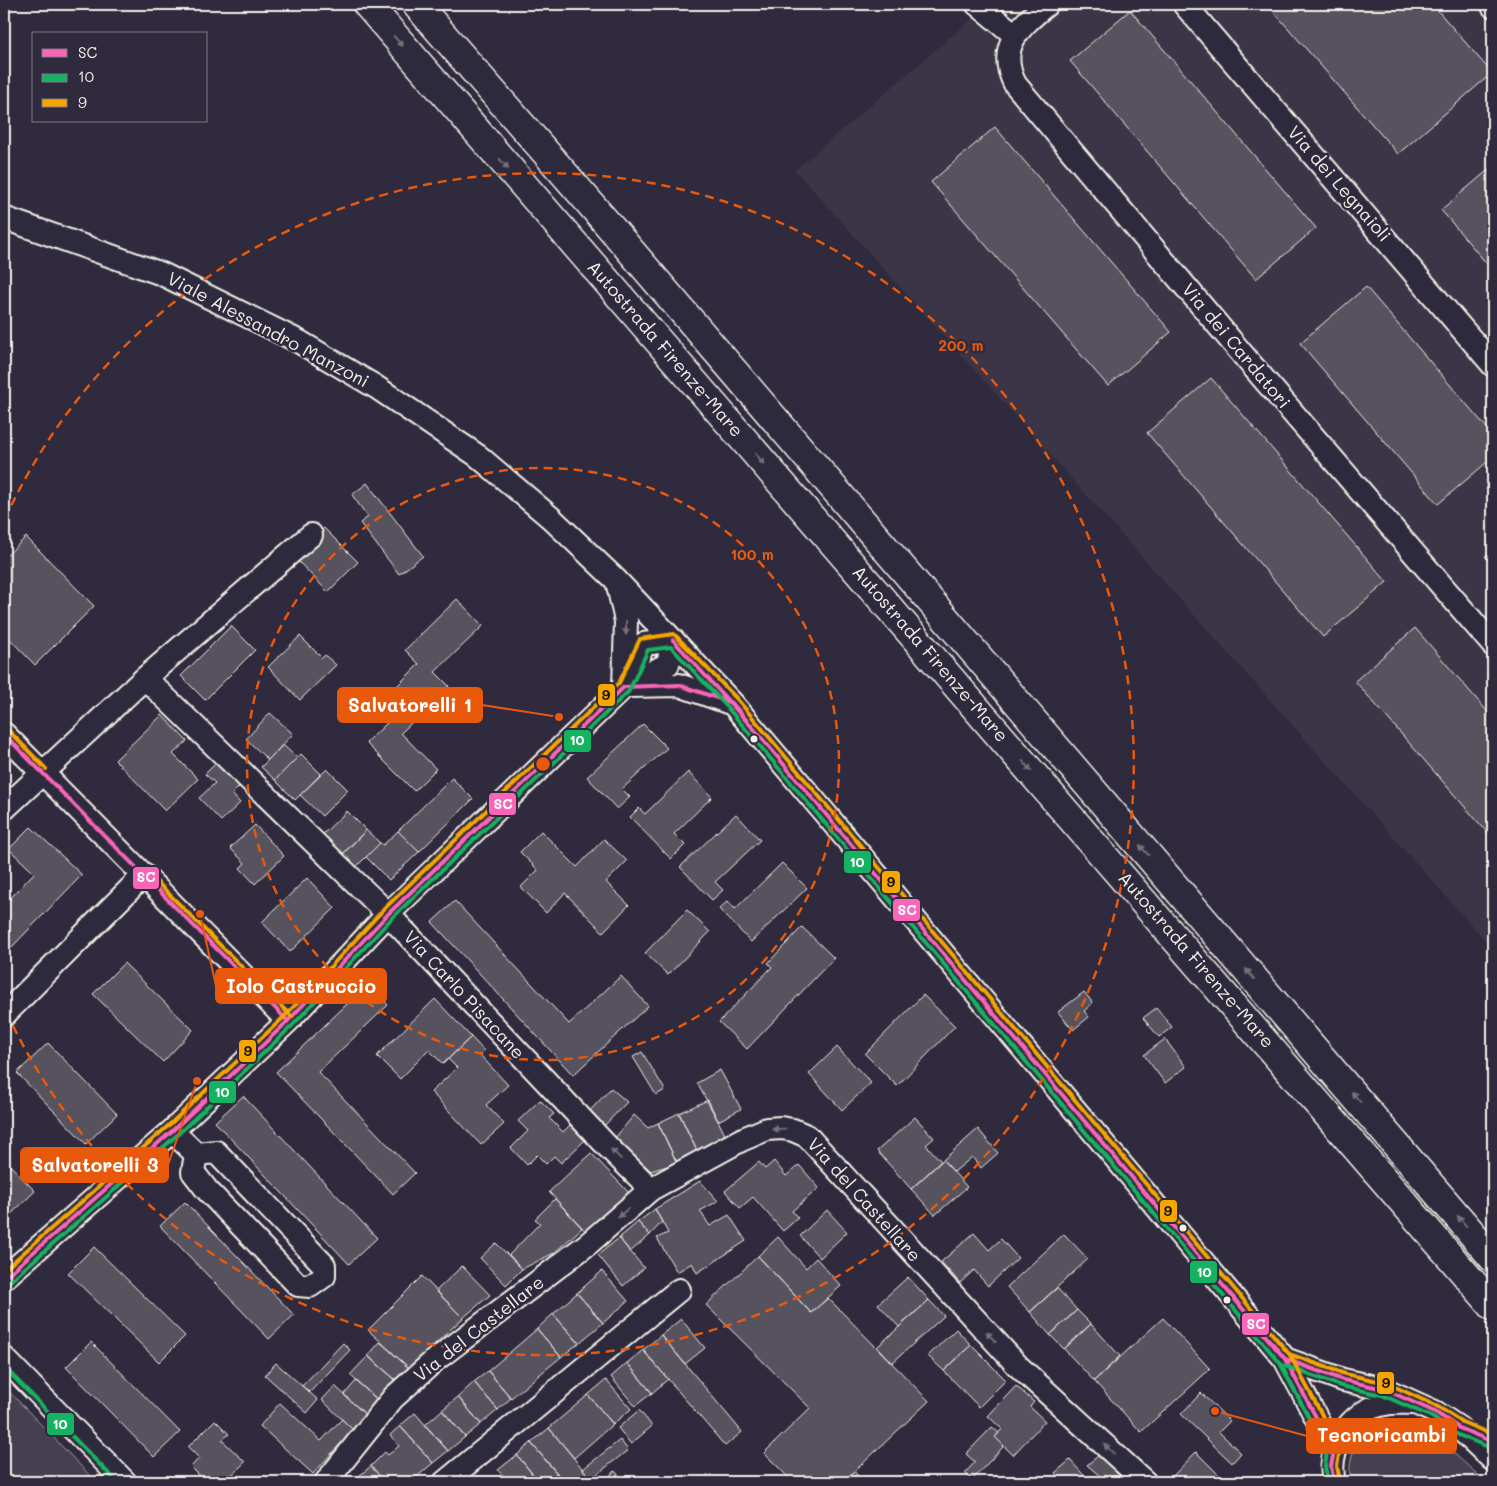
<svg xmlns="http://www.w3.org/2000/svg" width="1497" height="1486" viewBox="0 0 1497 1486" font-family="Mali,sans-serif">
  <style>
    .built { fill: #3b3647 }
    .green { fill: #454050; stroke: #9c989c }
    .building { fill: #56525f; stroke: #f4f1e8 }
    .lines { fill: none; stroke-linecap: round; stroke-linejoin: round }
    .minor-casing { stroke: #f4f1e8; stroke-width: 26 }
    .highway-casing { stroke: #f4f1e8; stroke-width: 31 }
    .minor { stroke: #2f2a3d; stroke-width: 22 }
    .highway { stroke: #2f2a3d; stroke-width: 28 }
    .bus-1-casing { stroke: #2f2a3d; stroke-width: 8 }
    .bus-2-casing { stroke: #2f2a3d; stroke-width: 8 }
    .bus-3-casing { stroke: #2f2a3d; stroke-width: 8 }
    .bus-1 { stroke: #fa66b7; stroke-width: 4 }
    .bus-2 { stroke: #13b361; stroke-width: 4 }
    .bus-3 { stroke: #f7a600; stroke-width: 4 }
    .oneway { fill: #747079 }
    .ring { fill: none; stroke: #e8590c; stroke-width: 2.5; stroke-dasharray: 9 6 }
    .bus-dot { fill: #f4f1e8; stroke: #2f2a3d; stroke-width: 2 }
    .labels { text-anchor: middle; stroke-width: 5; stroke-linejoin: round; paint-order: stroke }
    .street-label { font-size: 18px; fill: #f4f1e8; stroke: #2f2a3d }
    .centre { fill: #e8590c; stroke: #2f2a3d; stroke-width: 2.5 }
    .ring-label { font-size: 15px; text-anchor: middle; font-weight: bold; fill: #e8590c; stroke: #2f2a3d; stroke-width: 5; stroke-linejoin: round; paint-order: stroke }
    .leader { fill: none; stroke: #e8590c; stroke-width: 2 }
    .callout-dot { fill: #e8590c; stroke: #2f2a3d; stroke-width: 2 }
    .callout { fill: #e8590c; stroke: #e8590c; stroke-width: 2 }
    .callout-label { font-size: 19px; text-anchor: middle; font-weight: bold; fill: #fff }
    .line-badge { stroke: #2f2a3d; stroke-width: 2 }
    .badge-label { font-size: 14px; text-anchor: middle; font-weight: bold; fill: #fff }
    .pale-badge-label { font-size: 14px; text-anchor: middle; font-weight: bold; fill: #111 }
  </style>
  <rect width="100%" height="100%" fill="#2f2a3d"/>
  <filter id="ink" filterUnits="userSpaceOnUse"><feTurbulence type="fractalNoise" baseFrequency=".02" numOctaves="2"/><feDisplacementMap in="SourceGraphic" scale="10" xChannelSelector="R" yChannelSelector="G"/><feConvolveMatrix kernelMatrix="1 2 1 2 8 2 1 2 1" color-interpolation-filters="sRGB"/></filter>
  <g filter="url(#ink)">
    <path class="built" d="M989,4H1493V949L795,170Z"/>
    <path class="green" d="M4,1386L96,1482H4Z
      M1398,1421L1416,1424L1439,1440L1486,1482H1351C1346,1462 1356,1436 1375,1425C1381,1422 1391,1422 1398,1421Z"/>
    <path class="building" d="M1267,4H1432L1492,73L1398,154Z
      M1130,10L1316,228L1256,279L1070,61Z
      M995,127L1171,332L1108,386L931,182Z
      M1493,166V271L1441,210Z
      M1366,287L1493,435V457L1438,504L1300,343Z
      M1211,378L1387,582L1323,637L1147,433Z
      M367,483L423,556L399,574L360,523L368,517L352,495Z
      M324,528L358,562L328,592L294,557Z
      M26,537L94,606L35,665L4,633V558Z
      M1493,549V565L1485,556Z
      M457,599L483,626L435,672L449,686L401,733L436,769L414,791L366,743L388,722L374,709L419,664L405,650Z
      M231,626L255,650L205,700L181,676Z
      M1415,628L1493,718V839L1355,681Z
      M300,636L322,658L325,655L336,665L300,700L268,667Z
      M270,713L293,734L268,760L246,739Z
      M162,715L187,741L173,754L198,779L165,811L115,760Z
      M643,724L667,748L622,789L630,797L617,809L587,777Z
      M283,745L297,758L275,780L261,767Z
      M301,754L321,774L295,800L275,780Z
      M217,762L241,785L232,794L240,803L221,821L199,798L215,783L205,774Z
      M327,769L348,790L322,816L300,795Z
      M688,772L712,797L674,834L685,845L671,859L630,817L639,808L645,814Z
      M452,778L473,799L419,852L398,831Z
      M347,811L366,830L341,856L321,836Z
      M736,814L760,840L715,882L723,890L712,900L680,867Z
      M255,825L284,856L255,884L240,868L245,863L230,848Z
      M31,827L82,875L4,955V905L34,873L9,849Z
      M366,830L380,843L354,869L341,856Z
      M398,831L419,852L389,880L366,857L380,843L383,845Z
      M541,831L577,867L604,839L627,861L606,882L629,905L603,932L565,893L546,913L521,887L538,870L520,852Z
      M782,863L807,888L751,942L719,909L728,901L735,909Z
      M307,878L335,908L290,952L262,922Z
      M455,901L569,1024L621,976L648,1006L573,1075L432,922Z
      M687,910L710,932L668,975L645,953Z
      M802,927L834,958L747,1049L719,1022L772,967L768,963Z
      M124,963L193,1030L163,1062L93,994Z
      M368,984L388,1005L318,1072L415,1173L393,1194L276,1072Z
      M1084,992L1093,1003L1084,1011L1089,1017L1073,1030L1058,1012Z
      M923,995L955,1026L897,1086L865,1054Z
      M435,999L471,1037L443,1064L429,1050L400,1079L377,1056Z
      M1156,1008L1172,1027L1159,1037L1143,1018Z
      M471,1037L484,1051L480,1055L508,1085L486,1105L504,1124L481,1145L431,1092L457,1068L448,1059Z
      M1165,1039L1186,1067L1165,1083L1144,1055Z
      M48,1043L117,1114L86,1144L17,1073Z
      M837,1047L871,1083L842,1110L809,1074Z
      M642,1052L665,1090L656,1095L633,1057Z
      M720,1070L741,1109L718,1121L697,1083Z
      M611,1088L627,1102L601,1129L586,1115Z
      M243,1096L377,1238L349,1264L215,1122Z
      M540,1100L554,1114L549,1118L563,1132L570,1125L585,1140L561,1163L554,1156L546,1164L537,1155L527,1165L511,1148L528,1131L518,1121Z
      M708,1100L727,1139L698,1153L679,1113Z
      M679,1113L698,1153L677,1163L658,1123Z
      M634,1115L648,1128L658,1123L677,1163L651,1171L615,1138Z
      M915,1117L934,1138L926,1145L941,1161L911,1189L877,1151Z
      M978,1129L998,1153L981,1168L972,1157L954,1172L943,1160Z
      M591,1153L633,1197L591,1237L549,1192Z
      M4,1159L35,1191L6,1219L4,1217Z
      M943,1160L967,1187L935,1215L911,1189Z
      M774,1161L786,1176L799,1165L819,1188L792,1211L798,1218L783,1231L753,1197L740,1208L725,1191L759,1162L765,1169Z
      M700,1181L718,1201L700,1211L710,1226L729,1215L746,1241L697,1273L692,1263L677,1272L657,1238L668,1233L655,1209Z
      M555,1199L582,1228L554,1253L522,1269L509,1255L540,1223L535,1219Z
      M185,1202L294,1315L269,1339L160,1226Z
      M655,1209L662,1222L650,1235L638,1222Z
      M827,1210L847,1232L820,1258L800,1236Z
      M638,1222L650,1235L630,1252L619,1238Z
      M974,1233L989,1250L1001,1239L1018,1258L988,1286L974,1270L960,1283L941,1262Z
      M1064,1234L1088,1259L1030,1312L1007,1287Z
      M778,1237L806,1268L816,1258L841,1286L811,1313L758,1256Z
      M619,1238L644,1268L623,1286L598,1255Z
      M496,1243L522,1269L506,1285L480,1258Z
      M94,1247L185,1336L159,1362L68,1273Z
      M758,1256L811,1313L828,1298L929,1401L843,1482H793L764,1453L810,1408L706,1305Z
      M462,1266L490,1295L463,1318L436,1291Z
      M602,1271L628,1301L603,1323L577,1293Z
      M422,1276L463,1318L409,1368L368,1330Z
      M908,1277L929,1300L899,1327L878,1304Z
      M1057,1288L1077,1310L1050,1335L1030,1312Z
      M577,1293L603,1323L579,1343L553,1314Z
      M929,1300L944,1316L892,1363L877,1347Z
      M1077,1310L1091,1324L1064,1349L1050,1335Z
      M553,1314L579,1343L561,1357L537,1329Z
      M1163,1318L1210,1369L1141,1432L1094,1381Z
      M681,1319L705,1348L685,1364L661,1335Z
      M1091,1324L1120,1356L1094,1381L1064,1349Z
      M537,1329L561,1357L511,1398L488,1371Z
      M956,1329L971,1345L944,1371L928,1356Z
      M661,1335L742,1432L725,1446L643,1350Z
      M91,1342L180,1432L154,1457L66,1367Z
      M380,1342L409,1368L397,1381L368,1356Z
      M343,1343L350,1350L309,1393L302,1386Z
      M971,1345L1006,1380L979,1407L944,1371Z
      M643,1350L668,1379L652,1393L627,1363Z
      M368,1356L397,1381L379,1401L350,1375Z
      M276,1363L318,1400L307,1413L265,1375Z
      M627,1363L652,1393L635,1406L611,1377Z
      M488,1371L511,1398L498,1410L474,1382Z
      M606,1380L631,1409L613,1424L588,1395Z
      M356,1381L379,1401L367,1416L344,1395Z
      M474,1382L498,1410L481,1424L458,1397Z
      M335,1386L367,1416L353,1430L322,1400Z
      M1016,1386L1034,1402L1030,1407L1045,1421L1013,1455L995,1437L1002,1429L988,1416Z
      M1201,1393L1230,1421L1219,1432L1241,1453L1232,1463L1181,1414Z
      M588,1395L613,1424L574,1458L549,1428Z
      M458,1397L481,1424L465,1437L442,1410Z
      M280,1403L321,1441L342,1419L353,1430L313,1474L260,1426Z
      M442,1410L465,1437L448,1451L425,1425Z
      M639,1410L652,1426L631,1444L618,1428Z
      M415,1413L448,1451L433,1463L400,1426Z
      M215,1420L229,1434L222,1440L245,1462L225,1482H206L191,1467L199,1458L188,1447Z
      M400,1426L433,1463L411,1482H385L371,1466L385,1452L388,1455L399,1446L390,1435Z
      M992,1427L999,1433L995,1437L1004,1446L972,1480L965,1473L975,1462L966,1454Z
      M549,1428L591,1479L587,1482H564L531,1443Z
      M620,1440L628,1450L591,1479L583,1469Z
      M531,1443L557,1473L546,1482H539L517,1455Z
      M1196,1452L1221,1477L1216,1482H1171L1169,1480Z
      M517,1455L539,1482H508L498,1470Z
      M1098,1456L1129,1482H1107L1087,1465Z
      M1070,1460L1090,1482H1063L1055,1473Z
      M371,1466L385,1482H352Z
      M615,1471L624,1482H602Z
      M854,1471L862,1482H843Z
      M557,1473L564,1482H551L549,1480Z"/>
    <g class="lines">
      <defs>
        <path id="minor" d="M977,4L1015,35
          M1047,4C1020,27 996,46 1015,84L1249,362L1493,645
          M1184,4L1493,365
          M1492,4L1493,6
          M4,218L162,274L298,341L376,387L478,456L551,518L616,580L732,703L1285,1359L1334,1451
          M617,581L626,621L624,687
          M629,677L644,644L673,640
          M145,678L388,914L608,1147L651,1189
          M630,686L679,685L730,703
          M4,734L288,1021
          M4,809L145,678L311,535
          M4,1015L143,876
          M172,1131L196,1154L193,1172L207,1190L298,1285L310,1286L324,1276V1265L216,1152L196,1154
          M4,1278L172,1131L288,1021L388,914L624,687L668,664L673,640
          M4,1358L125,1482
          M1285,1359L1343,1380L1384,1389L1435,1412L1459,1428L1493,1460
          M326,1482L393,1398L434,1361L589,1243L651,1189L741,1140L767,1129L781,1128L793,1130L807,1136L1018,1366L1145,1482
          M445,1482L679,1290
          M1334,1482C1326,1449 1350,1410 1385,1404C1394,1402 1403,1403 1412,1403"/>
        <path id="highway" d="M367,4L1493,1306
          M416,4L582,194L1493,1258"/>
      </defs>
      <use href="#minor" class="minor-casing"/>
      <use href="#highway" class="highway-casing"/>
      <use href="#minor" class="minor"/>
      <use href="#highway" class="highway"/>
      <defs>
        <path id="bus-1" d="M673,640L760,736
          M732,703L1285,1359L1343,1380L1384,1389L1435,1412L1459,1428L1493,1442
          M4,734L288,1021
          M4,1278L172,1131L288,1021L388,914L624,687L679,685L732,703
          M1273,1344L1285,1359L1334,1451L1331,1466L1334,1482"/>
        <path id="bus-2" d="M8,1283L176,1136L292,1026L392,918L629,691L648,650L671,647L727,707L1280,1363L1327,1452L1325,1466L1328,1482
          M1267,1348L1282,1365L1341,1386L1382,1395L1432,1417L1456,1434L1491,1448
          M4,1367L117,1482"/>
        <path id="bus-3" d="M8,730L46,769
          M147,872L292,1017
          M4,1270L168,1126L284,1017L384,909L619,683L640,639L674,634L737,699L1290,1355L1340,1449L1337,1466L1340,1481
          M1277,1340L1289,1354L1345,1374L1387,1383L1438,1407L1462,1422L1493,1435"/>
      </defs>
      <use href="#bus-1" class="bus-1-casing"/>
      <use href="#bus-2" class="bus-2-casing"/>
      <use href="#bus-3" class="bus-3-casing"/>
      <use href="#bus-1" class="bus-1"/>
      <use href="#bus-2" class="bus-2"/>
      <use href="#bus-3" class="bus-3"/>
    </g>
    <defs><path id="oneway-solid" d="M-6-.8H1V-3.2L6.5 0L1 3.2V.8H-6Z" transform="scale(1.25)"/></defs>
    <g class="oneway">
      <use href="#oneway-solid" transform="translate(398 41) rotate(49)"/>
      <use href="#oneway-solid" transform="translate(504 164) rotate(49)"/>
      <use href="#oneway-solid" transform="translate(760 459) rotate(49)"/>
      <use href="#oneway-solid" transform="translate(626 628) rotate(90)"/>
      <use href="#oneway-solid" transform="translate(1027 766) rotate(49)"/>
      <use href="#oneway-solid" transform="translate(1144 850) rotate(-131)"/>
      <use href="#oneway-solid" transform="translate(1250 974) rotate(-131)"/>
      <use href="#oneway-solid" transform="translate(1356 1097) rotate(-131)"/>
      <use href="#oneway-solid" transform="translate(779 1129) rotate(179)"/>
      <use href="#oneway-solid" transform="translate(616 1154) rotate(-136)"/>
      <use href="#oneway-solid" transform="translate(623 1213) rotate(138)"/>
      <use href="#oneway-solid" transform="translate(1462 1221) rotate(-131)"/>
      <use href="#oneway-solid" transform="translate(991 1337) rotate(-133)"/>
      <use href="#oneway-solid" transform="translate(1109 1449) rotate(-137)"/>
    </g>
  </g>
  <g class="ring">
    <circle cx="543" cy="764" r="296"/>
    <path d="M5 519A591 591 0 1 1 5 1009"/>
  </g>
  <g class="bus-dot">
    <circle cx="754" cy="739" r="4.5"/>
    <circle cx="1183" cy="1228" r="4.5"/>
    <circle cx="1227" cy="1300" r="4.5"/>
  </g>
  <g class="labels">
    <g class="street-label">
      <text transform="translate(1339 184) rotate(49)" y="6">Via dei Legnaioli</text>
      <text transform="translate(268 330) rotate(28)" y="6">Viale Alessandro Manzoni</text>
      <text transform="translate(1236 346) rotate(50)" y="6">Via dei Cardatori</text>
      <text transform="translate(665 349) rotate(49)" y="6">Autostrada Firenze-Mare</text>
      <text transform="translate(930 654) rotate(49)" y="6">Autostrada Firenze-Mare</text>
      <text transform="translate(1196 960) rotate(49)" y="6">Autostrada Firenze-Mare</text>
      <text transform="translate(464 995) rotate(47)" y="6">Via Carlo Pisacane</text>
      <text transform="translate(864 1200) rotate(48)" y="6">Via del Castellare</text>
      <text transform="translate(479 1329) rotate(-38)" y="6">Via del Castellare</text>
    </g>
  </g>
  <circle cx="543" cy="764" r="8" class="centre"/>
  <g class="ring-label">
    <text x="961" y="351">200 m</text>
    <text x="752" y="560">100 m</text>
  </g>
  <path class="leader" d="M559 717L482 705M200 914L216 986M197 1081L168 1165M1215 1411L1307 1436"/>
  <g class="callout-dot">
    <circle cx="559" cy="717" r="5"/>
    <circle cx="200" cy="914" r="5"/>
    <circle cx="197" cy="1081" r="5"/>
    <circle cx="1215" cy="1411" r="5"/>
  </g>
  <g class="callout">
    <rect x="338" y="688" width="144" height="34" rx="5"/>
    <rect x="216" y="969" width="170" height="34" rx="5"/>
    <rect x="21" y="1148" width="147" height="34" rx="5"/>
    <rect x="1307" y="1419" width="149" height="34" rx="5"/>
  </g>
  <g class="callout-label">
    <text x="410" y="712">Salvatorelli 1</text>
    <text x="301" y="993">Iolo Castruccio</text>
    <text x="95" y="1172">Salvatorelli 3</text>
    <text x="1382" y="1442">Tecnoricambi</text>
  </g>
  <g class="line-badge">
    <rect x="597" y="683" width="19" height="24" rx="5" fill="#f7a600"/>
    <rect x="563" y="729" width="29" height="24" rx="5" fill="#13b361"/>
    <rect x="488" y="792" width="29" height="24" rx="5" fill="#fa66b7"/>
    <rect x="843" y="850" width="29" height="24" rx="5" fill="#13b361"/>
    <rect x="132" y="866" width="28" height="24" rx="5" fill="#fa66b7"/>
    <rect x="881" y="870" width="20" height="24" rx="5" fill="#f7a600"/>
    <rect x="892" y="898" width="29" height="24" rx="5" fill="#fa66b7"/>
    <rect x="238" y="1039" width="19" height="24" rx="5" fill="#f7a600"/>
    <rect x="208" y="1080" width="29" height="24" rx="5" fill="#13b361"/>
    <rect x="1159" y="1199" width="19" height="24" rx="5" fill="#f7a600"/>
    <rect x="1189" y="1260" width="29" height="24" rx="5" fill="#13b361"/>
    <rect x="1241" y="1312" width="29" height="24" rx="5" fill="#fa66b7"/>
    <rect x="1376" y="1371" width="19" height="24" rx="5" fill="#f7a600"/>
    <rect x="46" y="1412" width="29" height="24" rx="5" fill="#13b361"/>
  </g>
  <g class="badge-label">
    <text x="577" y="745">10</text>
    <text x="503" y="809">SC</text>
    <text x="857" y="867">10</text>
    <text x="146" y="882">SC</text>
    <text x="907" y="915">SC</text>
    <text x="222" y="1097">10</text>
    <text x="1204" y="1277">10</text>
    <text x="1256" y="1329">SC</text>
    <text x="60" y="1429">10</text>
  </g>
  <g class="pale-badge-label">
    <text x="606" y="700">9</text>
    <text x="891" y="887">9</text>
    <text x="248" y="1056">9</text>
    <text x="1168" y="1216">9</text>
    <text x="1386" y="1388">9</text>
  </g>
  <rect width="1497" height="1486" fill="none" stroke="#2f2a3d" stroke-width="20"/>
  <rect x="10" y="10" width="1477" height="1466" fill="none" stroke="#f4f1e8" stroke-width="2" filter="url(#ink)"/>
  <rect x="32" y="32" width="175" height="90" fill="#2f2a3d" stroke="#7e7a81"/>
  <rect x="42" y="49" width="25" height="8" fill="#fa66b7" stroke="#7e7a81"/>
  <text x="78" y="58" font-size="15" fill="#f4f1e8">SC</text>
  <rect x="42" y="74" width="25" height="8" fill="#13b361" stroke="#7e7a81"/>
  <text x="78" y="82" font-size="15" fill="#f4f1e8">10</text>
  <rect x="42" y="99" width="25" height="8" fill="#f7a600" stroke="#7e7a81"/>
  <text x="78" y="108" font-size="15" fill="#f4f1e8">9</text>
</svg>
